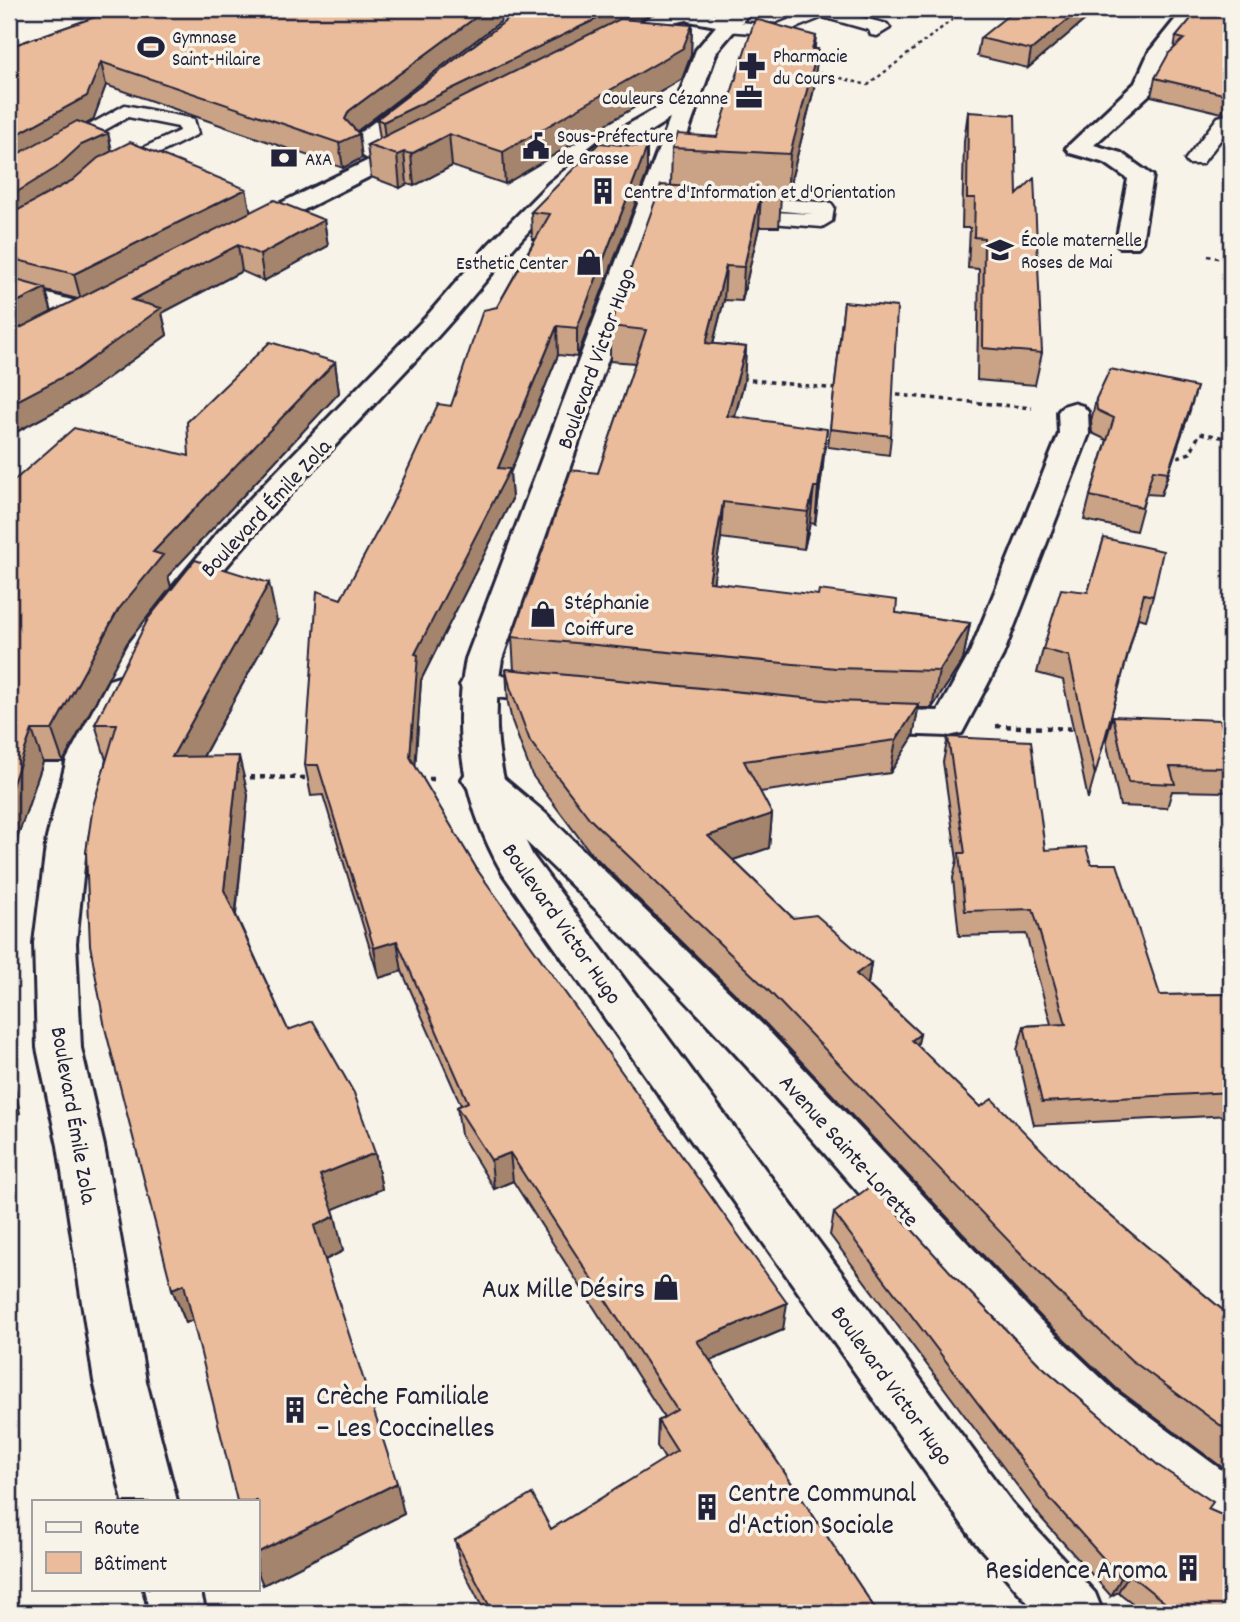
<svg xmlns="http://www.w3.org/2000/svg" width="1240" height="1622" viewBox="0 0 1240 1622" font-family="Dekko,sans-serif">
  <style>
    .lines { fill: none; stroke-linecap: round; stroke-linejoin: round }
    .service-casing { stroke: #22223b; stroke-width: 5 }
    .minor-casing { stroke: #22223b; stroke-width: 6 }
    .secondary-casing { stroke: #22223b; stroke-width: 6 }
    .primary-casing { stroke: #22223b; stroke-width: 6 }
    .path-far2 { stroke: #22223b; stroke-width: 2.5; stroke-dasharray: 3.5 3.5; stroke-linecap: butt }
    .path-far1 { stroke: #22223b; stroke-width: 3.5; stroke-dasharray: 4.5 4.5; stroke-linecap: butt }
    .path { stroke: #22223b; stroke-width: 4.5; stroke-dasharray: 5 5; stroke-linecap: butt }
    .service { fill: #f7f3e8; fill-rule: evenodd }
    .minor { fill: #f7f3e8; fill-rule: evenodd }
    .secondary { fill: #f7f3e8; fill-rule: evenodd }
    .primary { fill: #f7f3e8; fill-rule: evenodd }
    .wall { fill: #caa285; stroke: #22223b; stroke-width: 2; fill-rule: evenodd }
    .shaded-wall { fill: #a4846c; stroke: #22223b; stroke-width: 2 }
    .building { fill: #ebbc9b; stroke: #22223b; stroke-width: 2 }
    .labels { text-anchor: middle; stroke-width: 7; stroke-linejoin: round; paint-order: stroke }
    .far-poi-label { font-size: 19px; fill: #22223b; stroke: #f7f3e8; text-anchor: start }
    .street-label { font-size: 23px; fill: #22223b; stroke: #f7f3e8 }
    .poi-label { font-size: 23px; fill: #22223b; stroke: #f7f3e8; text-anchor: start }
    .near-poi-label { font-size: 28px; fill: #22223b; stroke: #f7f3e8; text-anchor: end }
  </style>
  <rect width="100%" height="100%" fill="#f7f3e8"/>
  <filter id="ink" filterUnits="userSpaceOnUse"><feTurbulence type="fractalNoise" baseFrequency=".0143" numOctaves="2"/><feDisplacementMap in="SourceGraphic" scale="14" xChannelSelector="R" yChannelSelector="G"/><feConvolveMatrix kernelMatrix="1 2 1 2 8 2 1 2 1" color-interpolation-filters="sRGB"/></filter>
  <g filter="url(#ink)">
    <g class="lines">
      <defs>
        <path id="service" d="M815,9H829L887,24L890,28L877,36L871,35L869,30L823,17L778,35L726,31L718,26L726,21L776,25Z
          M125,105L194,119L198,134L120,173H106L103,169L106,165L179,131L178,127L128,117L9,184V170Z
          M1231,114V126L1202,164H1188L1185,160L1218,117Z
          M740,196L831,203L834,207L832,221L822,227L730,220L727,216L730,212L737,210L813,214L733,206L730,202L733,198Z"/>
        <path id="minor" d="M1162,9H1199L1202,13L1170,53L1153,91L1094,145L1121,153L1153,176L1142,242L1138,247H1120L1116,242L1128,179L1105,163L1070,153L1066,148L1135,83L1149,52L1178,16L1165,13Z
          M421,91L429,93L432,98L429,103L375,144L395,153L399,158L395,163C379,167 358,157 350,142L354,137L413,93Z
          M9,284L91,305L95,311L91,317L81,319L9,300Z
          M1073,403L1083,406L1088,412L1089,434L1003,655L962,733L949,736L863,733L850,730L845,721L850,712L863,709L938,711L969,655L1059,434L1058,412L1063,406Z
          M478,673L559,681L572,685L577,693L572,701L559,705L465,693L460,685L465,677Z
          M481,766L494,770L545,813L764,1026L1040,1320L1115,1391L1231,1477V1531C1185,1514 1161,1493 1123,1462C997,1362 896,1233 789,1113C688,1000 581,890 468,788L462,779L468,770Z"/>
        <path id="secondary" d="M684,9L696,10L699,14L696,18L664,25L613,50H599L595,46L651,16Z
          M691,89L702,96L699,101C653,129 609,156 568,192C515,239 475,298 426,349C345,436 261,520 188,614L176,617L164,614L159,606L164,598L219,531L426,317L489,244L549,183L606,137Z
          M416,137L424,139L428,144L424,149L254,235H236L232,230L236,225Z
          M122,676L135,680L140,688L105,759L87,838L76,943L81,1048L104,1146L146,1381L177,1501H123L94,1381L58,1146L37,1048L34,943L47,838L67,759L109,680Z
          M144,1589H200L206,1613H150Z"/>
        <path id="primary" d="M673,9C687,8 699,13 713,13C727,14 739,8 753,9L717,51L502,659C489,730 500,792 533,856L1012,1503L1095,1593L1103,1613H1037L974,1541L503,874C464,805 451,737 466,659L696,50L716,26L689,21Z"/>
      </defs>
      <use href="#service" class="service-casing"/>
      <use href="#minor" class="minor-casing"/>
      <use href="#secondary" class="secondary-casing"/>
      <use href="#primary" class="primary-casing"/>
      <path class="path-far2" d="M813,71L868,85L966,9
        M1208,256L1231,261"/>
      <path class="path-far1" d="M742,379L837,389
        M888,394L1032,408
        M1169,460L1190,453L1200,433L1231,439"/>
      <path class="path" d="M996,726L1078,729
        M1219,735H1231
        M240,777L312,778
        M419,779H438"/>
      <use href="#service" class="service"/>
      <use href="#minor" class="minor"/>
      <use href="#secondary" class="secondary"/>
      <use href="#primary" class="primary"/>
    </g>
    <path class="wall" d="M118,9H505L500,22L357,132L362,158L343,168L106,85L93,120L85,124L108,133L112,151L250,212L324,220L328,246L264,281L242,271L162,313L167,335L83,396L9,436V47ZM46,291L78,299L52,312Z
      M520,9H663L639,21L692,25L691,55L682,79L505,184L452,166L414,186L407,184L400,188L371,177L367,145L380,139L377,119L520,10Z
      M1098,9L1028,68L977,56L980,38Z
      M1231,9V112L1222,113L1151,96L1155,78L1174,49L1176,37Z
      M815,49L814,89L787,196H781L779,227H759L742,301L724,300L713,344L746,347L744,382L735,417L823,465L815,524L810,523L804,549L721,538L713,583L896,613L970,623L963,660L932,708H918L913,737L890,773L760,792L772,814L769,848L733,860L793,918L871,963L868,985L920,1034L917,1046L980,1107L1088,1197L1231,1317V1474L1117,1389L1042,1318L766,1024L590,852L532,775L512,721L508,703L506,669L514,670L512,637L598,473L635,363L610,361V326L671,186L672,148L717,137Z
      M968,112L1017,195L1042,353L1035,385L977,380L979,269L968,268L970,228H962L964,141Z
      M647,147V173L577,357L558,355L510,473L512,499L421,680L415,766L478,871L783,1330L710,1361L878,1613H485L460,1564L455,1540L551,1529L665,1459L657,1446L658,1421L664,1417L513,1181L494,1189L461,1135L457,1107L461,1105L402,971L379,978L323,795L311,796L305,765L341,599L451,406L497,307L535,239H532L531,212Z
      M844,302L891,436L889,455L828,447Z
      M335,362L339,393L168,576L171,587L127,643L63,762H43L18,836L11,869H9V485L189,456Z
      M1096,399L1190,410L1161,495L1146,494L1136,531L1084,520L1090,496L1107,440L1092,433L1091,421Z
      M1104,538L1153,596L1146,620L1138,618L1088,799L1063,680L1037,673L1043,649L1088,592Z
      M277,621L203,757L248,795L236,915L288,1030L375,1153L382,1189L333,1209L343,1251L325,1260L404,1514L263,1585L193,1320L186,1323L172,1289L106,760L95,724Z
      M1113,716L1231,758V776L1225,792L1172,791L1167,808L1120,806L1106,740Z
      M948,737L1045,850L1091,864L1160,995L1231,994V1115L1034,1125L1017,1050L1024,1026L1051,1024L1026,934L959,936L953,878L957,860L943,762Z
      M834,1213L953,1275L1039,1364L1208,1509L1231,1613H1145L1118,1592L1111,1596L1042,1519L830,1235Z"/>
    <path class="shaded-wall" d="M487,9H505L500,22L352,135L359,134L362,158L343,168L339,143L345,119L349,111Z
      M617,9H663L386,146L383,122Z
      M1081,9H1098L1028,68L1031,50Z
      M692,25L691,55L682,79L505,184L503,152Z
      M816,36L813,67L818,49L814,89L787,196L790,154L812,49Z
      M101,62L106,85L93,120L9,167V139Z
      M1231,94V112L1222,113L1227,95Z
      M108,133L113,158L62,193L9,226V197L81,145Z
      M449,134L452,166L414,186L411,154Z
      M647,147V173L577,357V328Z
      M404,152L407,184L400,188L397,155Z
      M246,189L251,214L81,300L74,274Z
      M761,194L759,227L742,301L744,267Z
      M324,220L328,246L264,281L260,255Z
      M238,245L242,271L162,313L167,335L83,396L9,436V405L132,300Z
      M726,266L724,300L704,378L706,343Z
      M45,288L52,314L9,336V306Z
      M557,326L558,355L510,473L512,499L421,680L414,787L410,757L415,654L498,468Z
      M746,347L744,382L725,452L727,416Z
      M335,362L339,393L168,576L171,587L127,643L63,762L52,730L118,610L153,552Z
      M1197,387L1190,410L1161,495L1168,472Z
      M827,429L823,465L815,524L818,487Z
      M814,487L810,523L804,549L808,512Z
      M723,502L721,538L707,619L709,582Z
      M269,583L277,621L182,795L172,757Z
      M970,623L963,660L932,708L939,671Z
      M919,704L913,737L890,773L896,740Z
      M32,730L43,762L18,836L11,869H9V794Z
      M239,756L248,795L234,928L224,890Z
      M772,814L769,848L706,869L708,836Z
      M397,941L402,971L379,978L374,948Z
      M871,963L866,996L856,974Z
      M920,1034L913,1066L912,1040Z
      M9,1056L20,1113L9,1117Z
      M375,1153L382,1189L329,1211L320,1175Z
      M510,1153L513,1181L494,1189L491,1160Z
      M335,1216L343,1251L323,1261L314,1226Z
      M184,1284L197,1318L186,1323L172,1289Z
      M787,1303L783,1330L695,1367L697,1341Z
      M397,1483L404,1514L263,1585L257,1571V1553Z
      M1129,1574L1118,1592L1111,1596L1121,1578Z"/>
    <path class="building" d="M118,9H487L349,111L345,119L359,134L339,143L101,62L87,96L9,139V47Z
      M520,9H617L383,122L377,119L520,10Z
      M1016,9H1081L1031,50L980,38Z
      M1199,9H1231V94L1227,95L1155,78L1169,53L1184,39L1176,37Z
      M620,19L692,25L683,48L503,152L449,134L411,154L404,152L397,155L367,145Z
      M755,19L816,36L812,49H818L790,154L672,148L677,134L717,137Z
      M968,112L1015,115L1017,195L1034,178L1042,353L983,348L984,238L974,237L975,198H967Z
      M77,121L108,133L81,145L56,168L9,197V159Z
      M130,142L246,189L74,274L9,258V215L73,180L98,158Z
      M599,143L647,147L577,328L557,326L498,468L510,469L415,654L418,655L410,757L478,871L787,1303L697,1341L878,1613H493L455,1540L532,1494L551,1529L677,1451L658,1421L677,1410L510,1153L491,1160L457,1107L468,1102L397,941L374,948L318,765H305L317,591L341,599L391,506L438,404L451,406L483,310L497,307L550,214L531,212Z
      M661,185L781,193L761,194L744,267L726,266L706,343L746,347L727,416L827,429L818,487H814L808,512L723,502L709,582L818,595L819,590L897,600L896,613L970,623L939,671L836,668L512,637L571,470L598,473L646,330L610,326Z
      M274,200L324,220L260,255L238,245L132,300L161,308L76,370L9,405V332H12Z
      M9,278L45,288L9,306Z
      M844,302L897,307L891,436L830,429Z
      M270,342L335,362L153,552L163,555L118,610L52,730H32L9,794V485L74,428L189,456L187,422Z
      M1110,369L1197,387L1168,472L1153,470L1142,507L1090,496L1114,418L1097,410L1096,399Z
      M1104,538L1163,551L1153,596L1144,594L1095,775L1069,656L1043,649L1061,589L1088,592Z
      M195,560L269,583L172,757L239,756L224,890L288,1030L313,1021L354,1093L375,1153L320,1175L335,1216L314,1226L397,1483L257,1553V1501H237L184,1284L172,1289L105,1028L90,945L86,852L93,806L117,724H95L148,619Z
      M506,669L835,701L919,704L896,740L744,761L772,814L708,836L793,918L816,915L871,963L856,974L920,1034L912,1040L980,1107L992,1099L1088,1197L1231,1317V1433L1131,1360L1054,1288L769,991L590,819L530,741L510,687Z
      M1113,716L1220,720L1231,758V768L1170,767L1175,784L1128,782Z
      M948,737L1031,741L1045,850L1086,847L1091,864H1117L1160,995L1231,994V1092L1042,1102L1024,1026L1066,1024L1033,909L965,911L959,853H965Z
      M872,1185L953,1275L1039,1364L1159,1466L1213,1502L1208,1509L1231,1519V1613H1178L1129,1574L1121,1578L1051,1500L834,1213Z"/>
  </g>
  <defs>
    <symbol id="stadium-bare" viewBox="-9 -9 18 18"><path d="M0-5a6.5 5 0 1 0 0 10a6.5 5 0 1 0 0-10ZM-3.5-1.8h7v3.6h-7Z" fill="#22223b" stroke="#f7f3e8" stroke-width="2.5" paint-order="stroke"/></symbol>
    <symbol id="pharmacy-bare" viewBox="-9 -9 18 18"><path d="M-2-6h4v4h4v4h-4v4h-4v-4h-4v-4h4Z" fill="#22223b" stroke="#f7f3e8" stroke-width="2.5" paint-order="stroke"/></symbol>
    <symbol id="office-bare" viewBox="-9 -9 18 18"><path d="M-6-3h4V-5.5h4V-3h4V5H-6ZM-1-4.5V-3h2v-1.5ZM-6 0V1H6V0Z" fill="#22223b" stroke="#f7f3e8" stroke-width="2.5" paint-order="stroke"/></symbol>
    <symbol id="civic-bare" viewBox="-9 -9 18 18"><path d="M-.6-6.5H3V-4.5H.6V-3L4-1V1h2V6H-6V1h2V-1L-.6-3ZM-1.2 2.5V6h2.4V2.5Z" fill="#22223b" stroke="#f7f3e8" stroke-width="2.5" paint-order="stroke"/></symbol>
    <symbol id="bank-bare" viewBox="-9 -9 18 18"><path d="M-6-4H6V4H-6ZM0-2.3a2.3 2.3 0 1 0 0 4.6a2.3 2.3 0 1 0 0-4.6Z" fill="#22223b" stroke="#f7f3e8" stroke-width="2.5" paint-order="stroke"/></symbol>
    <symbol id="building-bare" viewBox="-9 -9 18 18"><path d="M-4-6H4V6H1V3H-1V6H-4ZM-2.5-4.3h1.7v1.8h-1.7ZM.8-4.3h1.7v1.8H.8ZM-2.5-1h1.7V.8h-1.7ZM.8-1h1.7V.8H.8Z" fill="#22223b" stroke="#f7f3e8" stroke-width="2.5" paint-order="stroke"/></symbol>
    <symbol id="school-bare" viewBox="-9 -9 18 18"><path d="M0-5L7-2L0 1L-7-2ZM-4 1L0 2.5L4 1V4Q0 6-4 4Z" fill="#22223b" stroke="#f7f3e8" stroke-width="2.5" paint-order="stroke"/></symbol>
    <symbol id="shop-bare" viewBox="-9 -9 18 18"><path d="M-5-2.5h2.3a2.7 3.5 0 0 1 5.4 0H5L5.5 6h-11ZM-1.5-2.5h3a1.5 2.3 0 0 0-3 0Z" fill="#22223b" stroke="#f7f3e8" stroke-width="2.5" paint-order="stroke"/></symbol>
  </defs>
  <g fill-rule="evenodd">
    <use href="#stadium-bare" x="132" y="28" width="38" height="38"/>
    <use href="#pharmacy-bare" x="733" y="47" width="38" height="38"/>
    <use href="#office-bare" x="730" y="78" width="38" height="38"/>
    <use href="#civic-bare" x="517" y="127" width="38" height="38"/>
    <use href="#bank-bare" x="265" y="139" width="38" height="38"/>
    <use href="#building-bare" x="584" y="172" width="38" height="38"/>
    <use href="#school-bare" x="981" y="231" width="38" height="38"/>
    <use href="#shop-bare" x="570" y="243" width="38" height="38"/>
    <use href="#shop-bare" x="524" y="595" width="38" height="38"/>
    <use href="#shop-bare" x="647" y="1268" width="38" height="38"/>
    <use href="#building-bare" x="276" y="1391" width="38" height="38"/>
    <use href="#building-bare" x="688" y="1488" width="38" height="38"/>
    <use href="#building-bare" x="1169" y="1549" width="38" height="38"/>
  </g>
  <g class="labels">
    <g class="far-poi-label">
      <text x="172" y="43">Gymnase<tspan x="172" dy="22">Saint-Hilaire</tspan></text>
      <text x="773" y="62">Pharmacie<tspan x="773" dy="22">du Cours</tspan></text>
      <text x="728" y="104" text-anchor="end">Couleurs Cézanne</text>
      <text x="557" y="142">Sous-Préfecture<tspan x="557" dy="22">de Grasse</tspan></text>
      <text x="305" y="165">AXA</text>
      <text x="624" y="198">Centre d'Information et d'Orientation</text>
      <text x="1021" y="246">École maternelle<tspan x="1021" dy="22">Roses de Mai</tspan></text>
      <text x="568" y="269" text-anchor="end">Esthetic Center</text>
    </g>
    <g class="street-label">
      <text transform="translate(595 358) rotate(-70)" y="8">Boulevard Victor Hugo</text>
      <text transform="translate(265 507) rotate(-47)" y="8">Boulevard Émile Zola</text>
      <text transform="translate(563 923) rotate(55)" y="8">Boulevard Victor Hugo</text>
      <text transform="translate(75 1115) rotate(80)" y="8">Boulevard Émile Zola</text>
      <text transform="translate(850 1150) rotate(48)" y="8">Avenue Sainte-Lorette</text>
      <text transform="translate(893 1385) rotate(54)" y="8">Boulevard Victor Hugo</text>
    </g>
    <g class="poi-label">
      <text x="564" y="609">Stéphanie<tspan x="564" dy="26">Coiffure</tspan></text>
    </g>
    <g class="near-poi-label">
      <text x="645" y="1297">Aux Mille Désirs</text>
      <text x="316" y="1404" text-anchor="start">Crèche Familiale<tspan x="316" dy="32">– Les Coccinelles</tspan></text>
      <text x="728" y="1501" text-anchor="start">Centre Communal<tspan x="728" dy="32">d'Action Sociale</tspan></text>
      <text x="1167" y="1578">Residence Aroma</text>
    </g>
  </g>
  <rect width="1240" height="1622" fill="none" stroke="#f7f3e8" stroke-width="35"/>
  <rect x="18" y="18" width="1205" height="1587" fill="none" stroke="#22223b" stroke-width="2.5" filter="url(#ink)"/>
  <rect x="32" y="1500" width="228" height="91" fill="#f7f3e8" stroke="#a29fa3" stroke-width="2"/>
  <rect x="46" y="1522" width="35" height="10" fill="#f7f3e8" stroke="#a29fa3" stroke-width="2"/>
  <text x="94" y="1534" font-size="21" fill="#22223b">Route</text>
  <rect x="46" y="1552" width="35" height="21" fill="#ebbc9b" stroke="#a29fa3" stroke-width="2"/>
  <text x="94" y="1570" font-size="21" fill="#22223b">Bâtiment</text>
</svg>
